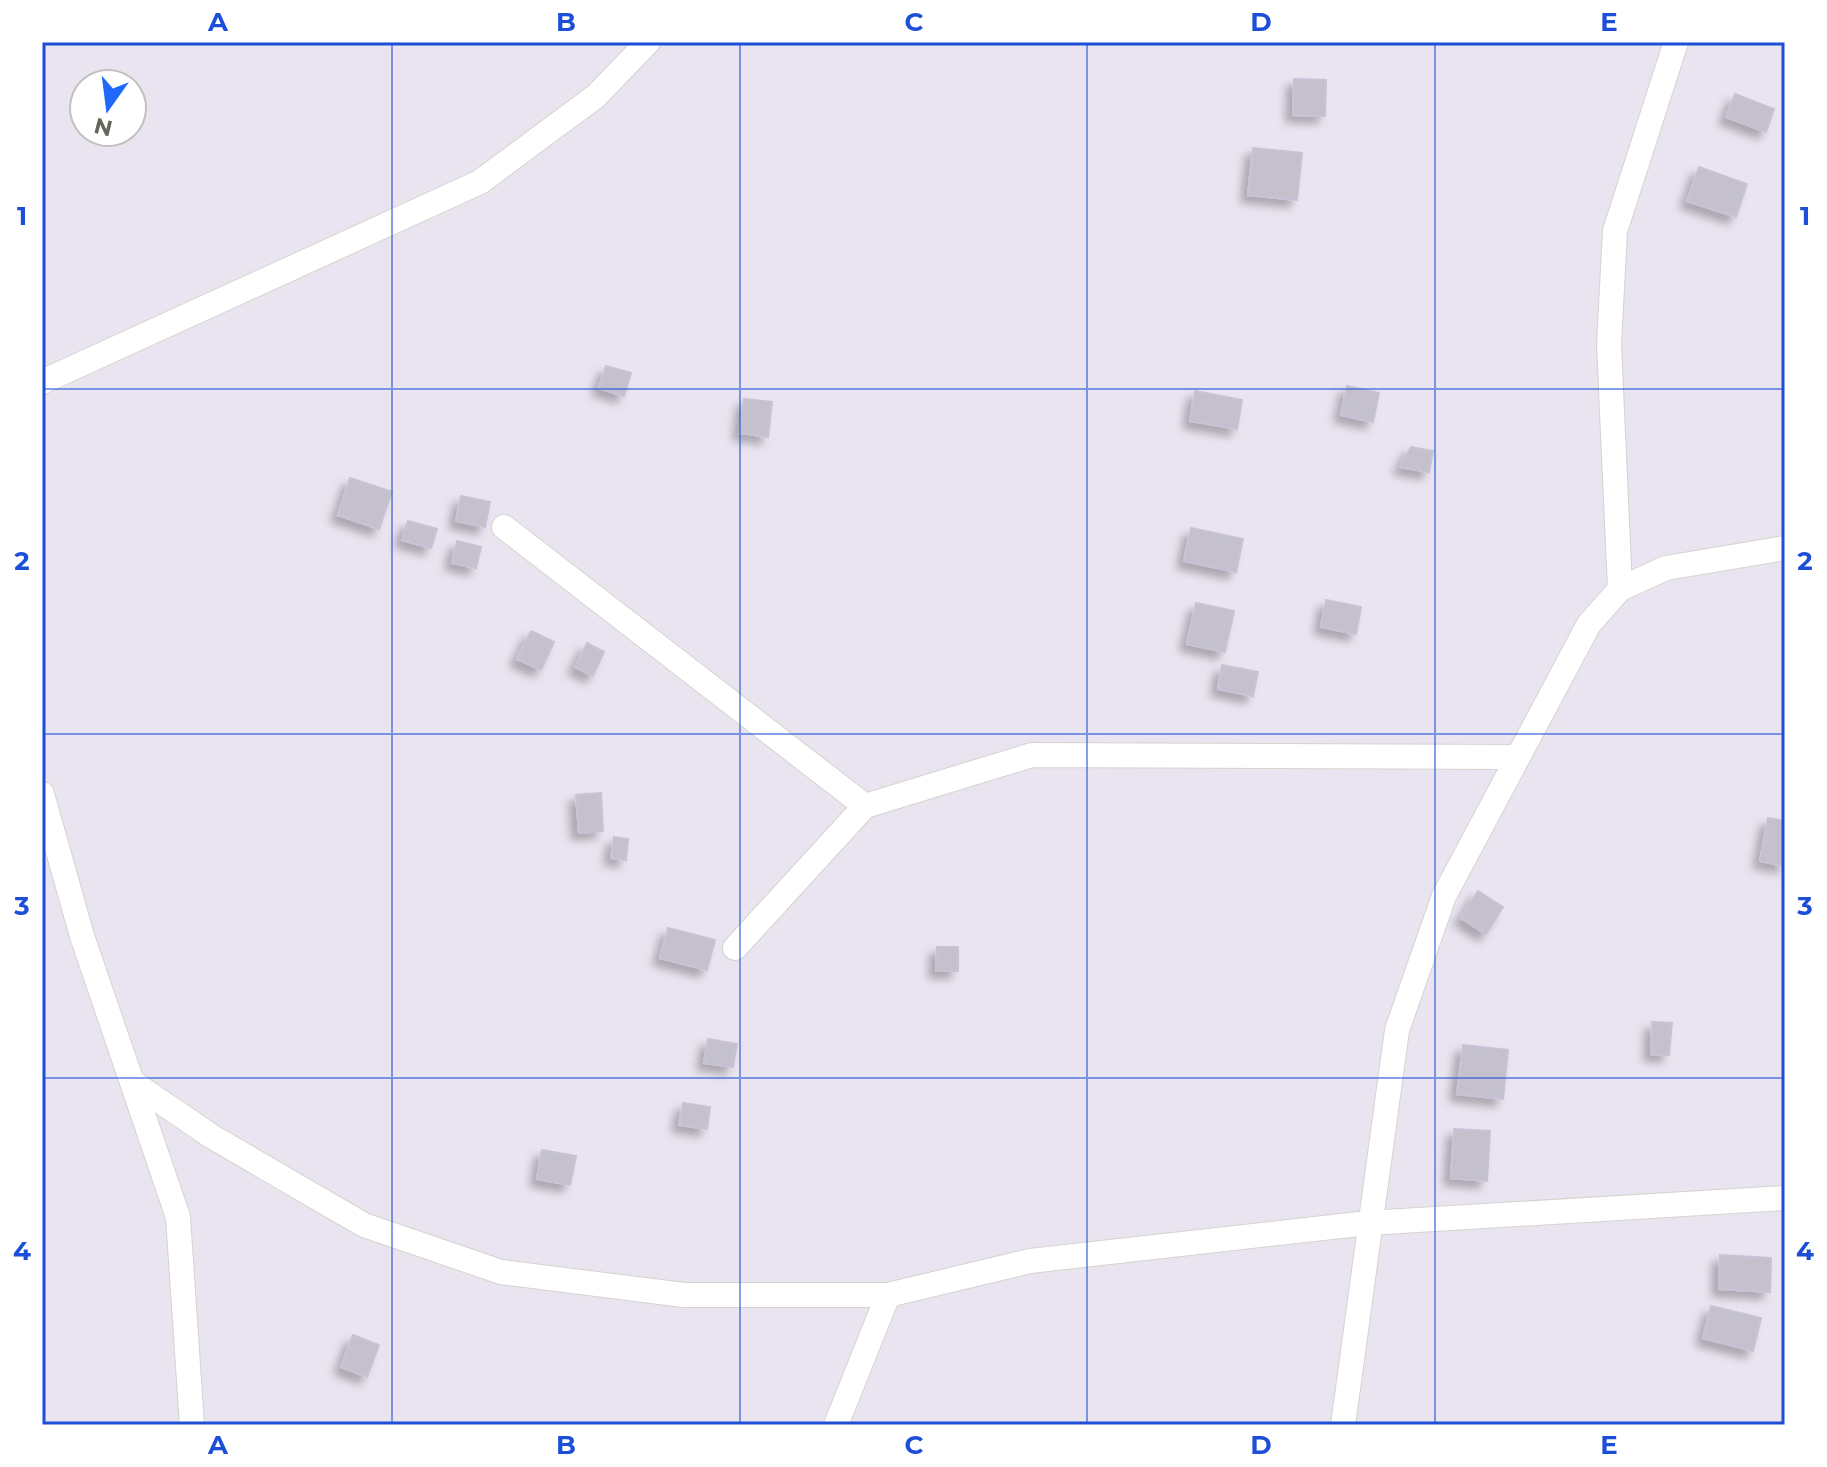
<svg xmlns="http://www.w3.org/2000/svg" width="1827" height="1467" viewBox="0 0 1827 1467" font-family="Montserrat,sans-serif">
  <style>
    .building { fill: #c4c1cc; stroke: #c8c2d6; stroke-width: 2; filter: url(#shadow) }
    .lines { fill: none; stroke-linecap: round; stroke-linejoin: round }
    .minor-casing { stroke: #d3d5cd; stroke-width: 26 }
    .minor { stroke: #fff; stroke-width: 24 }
    .grid { fill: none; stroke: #1d4ed8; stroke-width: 2; stroke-opacity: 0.55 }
    .neatline { fill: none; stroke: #1d4ed8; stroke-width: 3 }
    .grid-label { font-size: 26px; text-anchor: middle; font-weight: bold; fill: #1d4ed8 }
  </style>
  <defs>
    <filter id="shadow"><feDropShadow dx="-7" dy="7" stdDeviation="4" flood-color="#0004"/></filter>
  </defs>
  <rect width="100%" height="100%" fill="#e9e4f0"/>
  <path class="building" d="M1294,79L1326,80L1325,116L1293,115Z
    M1735,94L1774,109L1766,132L1726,117Z
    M1253,148L1302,153L1297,200L1248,195Z
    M1699,167L1747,184L1736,217L1687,201Z
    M606,366L631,373L624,396L599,388Z
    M1347,386L1379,393L1373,422L1341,415Z
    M1195,391L1242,400L1237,429L1190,421Z
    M744,399L772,402L768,437L740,433Z
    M1411,447L1433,451L1429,472L1400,467Z
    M350,478L392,492L379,529L338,515Z
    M461,496L490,502L485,527L456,521Z
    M408,521L437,529L431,548L402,540Z
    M1191,528L1243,539L1236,572L1184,561Z
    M457,541L481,547L476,568L452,563Z
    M1326,600L1361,607L1356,634L1321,627Z
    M1196,603L1234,611L1225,652L1187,644Z
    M531,631L554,642L541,670L517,659Z
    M587,643L604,652L593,676L575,667Z
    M1222,665L1258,672L1253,696L1218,689Z
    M601,793L603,831L579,833L576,795Z
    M1768,818L1785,821V866L1760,861Z
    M614,837L628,839L626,860L611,858Z
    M1478,891L1503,907L1486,934L1461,918Z
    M668,928L715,940L707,970L660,958Z
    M937,947H958V971H936Z
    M1652,1022L1672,1023L1669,1055L1651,1054Z
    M708,1039L737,1044L733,1067L704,1063Z
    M1463,1045L1508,1050L1503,1099L1457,1094Z
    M683,1103L710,1107L707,1129L679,1125Z
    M1454,1129L1490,1131L1487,1181L1451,1178Z
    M542,1150L576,1156L570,1185L537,1179Z
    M1720,1255L1771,1258L1770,1292L1719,1289Z
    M1711,1306L1761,1318L1753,1351L1703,1338Z
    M353,1335L379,1345L367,1377L341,1367Z"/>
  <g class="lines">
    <defs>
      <path id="minor" d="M42,382L480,182L596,96L648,42
        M504,527L865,806
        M1620,589L1609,344L1615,231L1676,42
        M42,794L82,936L178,1217L192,1425
        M735,948L865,806L1032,755L1518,757
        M132,1082L211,1136L364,1225L501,1272L684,1295H888L1030,1261L1368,1223L1785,1198
        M836,1425L888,1295
        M1343,1425L1397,1030L1444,896L1589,624L1620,589L1666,568L1785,548"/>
    </defs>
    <use href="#minor" class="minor-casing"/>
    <use href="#minor" class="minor"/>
  </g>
  <path class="grid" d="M392,42V1425M740,42V1425M1087,42V1425M1435,42V1425M42,389H1785M42,734H1785M42,1078H1785"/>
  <rect width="1827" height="1467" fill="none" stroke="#ffffff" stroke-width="88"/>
  <g transform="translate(108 108) rotate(194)"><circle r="38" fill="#ffffff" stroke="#c1c2be" stroke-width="2"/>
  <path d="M0-6L14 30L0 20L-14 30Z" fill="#2067fb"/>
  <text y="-12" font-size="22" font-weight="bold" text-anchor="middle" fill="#65675c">N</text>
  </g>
  <rect x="44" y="44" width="1739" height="1379" class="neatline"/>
  <g class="grid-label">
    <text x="218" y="31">A</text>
    <text x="566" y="31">B</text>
    <text x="914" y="31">C</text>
    <text x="1261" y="31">D</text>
    <text x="1609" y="31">E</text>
    <text x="22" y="225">1</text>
    <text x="1805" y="225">1</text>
    <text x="22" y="570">2</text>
    <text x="1805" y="570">2</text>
    <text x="22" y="915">3</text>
    <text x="1805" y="915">3</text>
    <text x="22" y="1260">4</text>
    <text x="1805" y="1260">4</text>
    <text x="218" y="1454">A</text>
    <text x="566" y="1454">B</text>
    <text x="914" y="1454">C</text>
    <text x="1261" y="1454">D</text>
    <text x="1609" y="1454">E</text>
  </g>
</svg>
